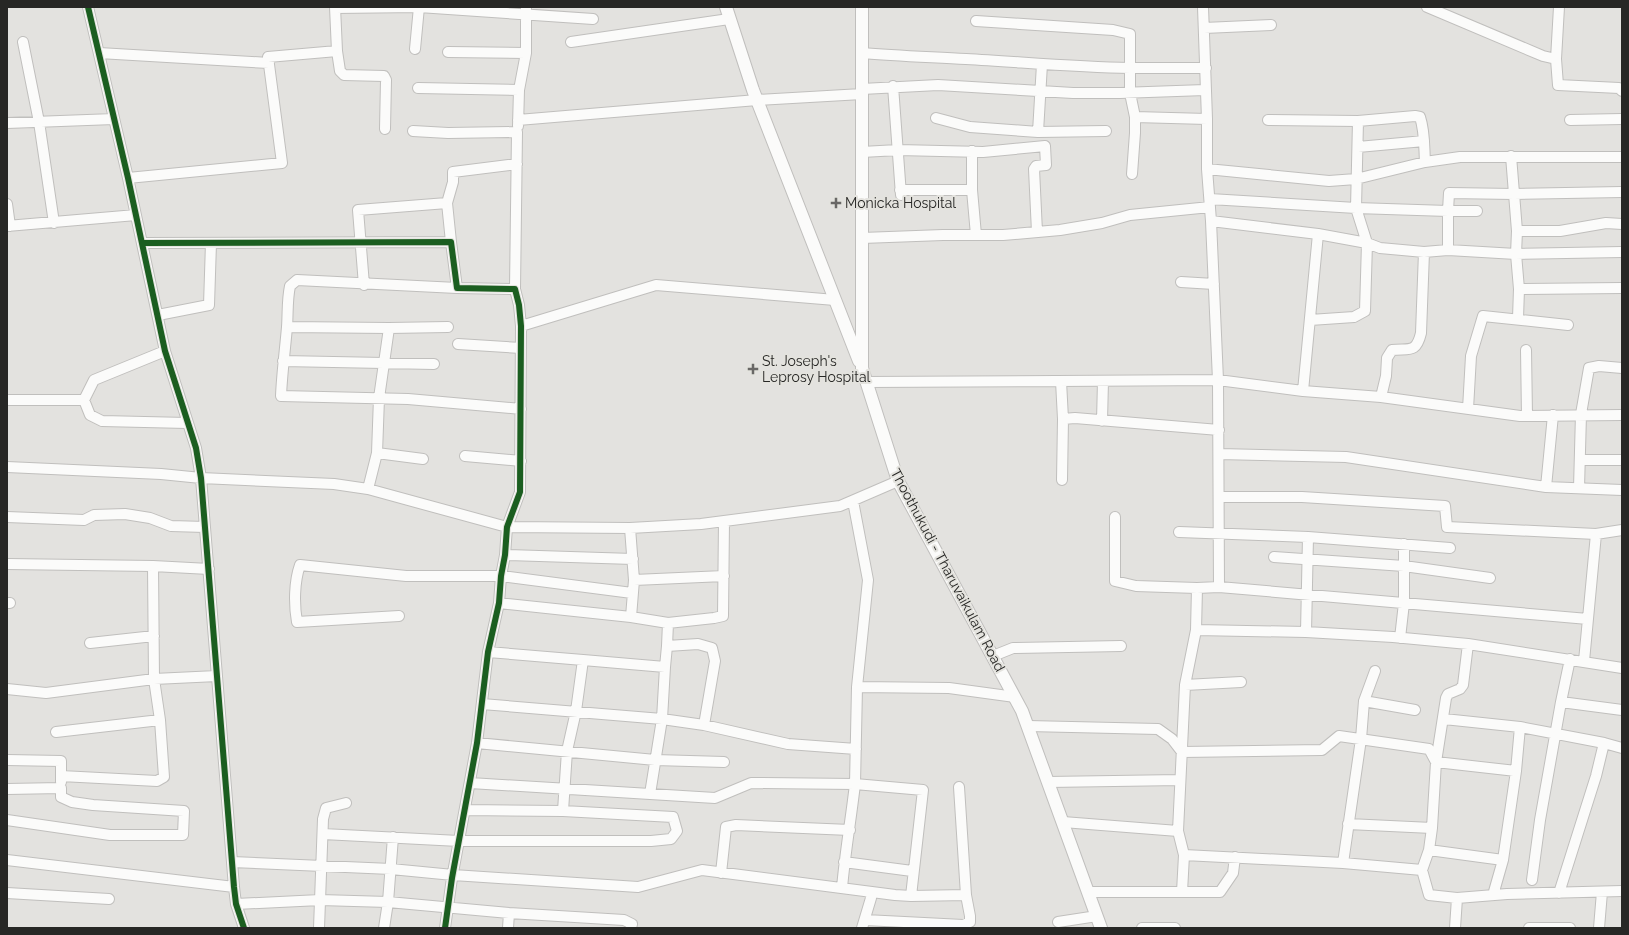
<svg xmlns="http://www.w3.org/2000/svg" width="1629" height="935" viewBox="0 0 1629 935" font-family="Raleway,sans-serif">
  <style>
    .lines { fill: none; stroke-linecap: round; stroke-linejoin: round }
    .minor-casing { stroke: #c0bfbd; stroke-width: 12 }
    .major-casing { stroke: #c0bfbd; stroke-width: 14 }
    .minor { stroke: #fbfbfa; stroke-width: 10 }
    .major { stroke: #fbfbfa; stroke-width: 12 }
    .cycleway-casing { stroke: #e4e3de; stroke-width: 8 }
    .cycleway { stroke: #1b5e20; stroke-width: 6 }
    .poi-dot { fill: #696866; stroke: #e4e3de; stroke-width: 1.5 }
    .labels { text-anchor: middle; stroke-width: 4; stroke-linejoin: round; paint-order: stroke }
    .poi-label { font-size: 14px; fill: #272725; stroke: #e4e3de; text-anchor: start }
    .street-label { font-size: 14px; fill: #272725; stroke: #e4e3de }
  </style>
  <rect width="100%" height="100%" fill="#e3e2df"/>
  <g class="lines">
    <defs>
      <path id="minor" d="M88,7L128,178L165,351L196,448L201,478L234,887L236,904L244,928
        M1427,7L1543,56L1556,59
        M1559,7L1556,59L1558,85L1619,88L1622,91
        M335,8L419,7L593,19
        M976,21L1113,30L1130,34V68H1206
        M1204,28L1271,25
        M23,42L39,122L54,223
        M571,42L729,19
        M415,49L419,7
        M337,51L340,71L344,75L384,76L386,80L385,129
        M448,52L526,53
        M99,53L269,63
        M862,53C896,56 931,57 966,59C1021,62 1075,67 1130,68V93L1135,117V133L1132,174
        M893,86L901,195
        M418,88L519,90
        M862,89L938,85L1073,93H1120L1205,90
        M1135,117L1207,119
        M936,118L970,127L1038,132L1042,64
        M518,120L757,100L862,94
        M1268,120L1358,121L1356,208L1367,243L1380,248L1424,252L1448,250L1516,254L1622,252
        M1570,120L1622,119
        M7,123L114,119
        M518,126L519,90L526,53V8
        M413,131L448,133L517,132L515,289
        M1038,132L1106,131
        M1358,147L1424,141
        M862,152L898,150L983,152L1045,146L1046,165L1036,166L1034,169L1037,232
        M1511,156L1517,231L1516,254L1519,289L1518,318
        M1425,162L1460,157H1622
        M1207,169L1329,181L1356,179L1425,162C1424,147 1425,132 1420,117L1415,116L1358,121
        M128,178L282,163L268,57L337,51L335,7
        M900,190H972L976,235
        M972,190V151
        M1210,199L1356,208L1448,211L1449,193L1514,194L1622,192
        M447,203L453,182V172L517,164
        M7,204L10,226
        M1211,221L1318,234L1303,391
        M7,226L136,215
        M1517,231H1560L1606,223L1622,224
        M862,238L943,235H1003L1060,230L1102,223L1130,215L1210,207
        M142,243L451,242L457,288L515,289L519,305L521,326L520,492L507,527L505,555L501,576L499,603L488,652L477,743L452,878L445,928
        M1448,250V211H1477
        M1181,282L1214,284
        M364,285L358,210L447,203L451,242
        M457,288L297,280L290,286C287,300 288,313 287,327C285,350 282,373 281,396L408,399L521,409
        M1519,289L1622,288
        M158,315L209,305L211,243
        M1310,320L1354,317L1365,311L1367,243L1318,234
        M521,326L656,285L835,300
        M287,327L389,328L379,398L377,453L423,459
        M389,328L448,327
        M458,344L521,348
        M1526,350L1527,416
        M165,351L94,380L84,400L90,415L102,421L187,423
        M283,361L434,364
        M1061,381L1063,419L1075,418L1219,430
        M866,382L1218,380L1211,221L1207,169V119L1203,7
        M1381,397L1386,376L1387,358L1392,350C1409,348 1416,354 1421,333L1424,252
        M7,400H84
        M1468,409L1471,356L1483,316L1568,325
        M1102,421L1103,381
        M1219,454L1346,457L1546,487L1622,490
        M465,456L521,461
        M1581,460H1622
        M7,467L161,474L201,478L334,484L368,489L507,527L630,528L701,524L840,506L898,481
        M1062,480L1063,419
        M1546,487L1553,415
        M1579,488L1581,414L1589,368L1599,366L1622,368
        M368,489L377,453
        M1219,497H1302L1445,506L1447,527L1596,534
        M853,501L868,580L857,687
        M7,517L84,520L94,515L125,514L150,518L171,526L205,527
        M1115,517V581L1136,586L1197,588
        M630,528L634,580L631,617
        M1179,532L1308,537L1306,632
        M1308,537L1450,548
        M1404,544V566L1490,578
        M505,555L633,559
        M1274,557L1404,566V603L1400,638
        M7,564L153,566L209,569
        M634,580L724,576
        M1219,587L1588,619
        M7,603H10
        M499,603L631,617L668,623L667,646
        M399,616L297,622C294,605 294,582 300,565L406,576H501L632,593
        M668,623L714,618L723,616L724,521
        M1196,630L1197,588L1219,587L1218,380L1303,391L1381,397L1520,416L1622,415
        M90,643L154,636
        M488,652L583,660L576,711L567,751L563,811
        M993,656L1013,648L1121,646
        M583,660L665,667L662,719L650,794
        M1584,661L1596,534L1622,530
        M665,667L667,646L698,644L712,648L715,661L704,725
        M1185,685L1241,682
        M7,689L46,693L154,679L217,676
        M1364,701L1415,710
        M1561,702L1570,659
        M482,704L662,719L704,725L788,744L856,749
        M1444,719L1520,727L1604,743
        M1028,726L1158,729L1172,739L1182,752L1322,750L1339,736L1429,749L1436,762L1516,771
        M56,732L160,720
        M477,743L655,760L724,762
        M7,760L61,761V782
        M61,776L157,781L164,777L160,720L154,679L153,566
        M1048,782L1180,780
        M470,783L715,798L751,783L855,784C851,819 845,853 842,888
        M7,789L61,788V797L72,802L93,805L184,811L183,835H110L7,820
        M1063,822L1178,831L1184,855L1343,863L1422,870L1429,895L1457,898
        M1348,824L1432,828
        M1178,831L1185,685L1196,630L1306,632L1393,637L1468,644L1622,668
        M323,834L459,841H651L671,839L677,831L673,817L563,811L465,810
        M1429,850L1503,860
        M7,860L234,887
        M232,862L391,869L453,875L638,887L702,870L895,895L911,896L966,895L959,787
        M844,862L912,871
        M1343,863L1361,739L1364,701L1375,671
        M1422,870L1429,850L1432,828L1436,762L1446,698L1448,694L1460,689L1463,685L1468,644
        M721,873L726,827L736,825L850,830
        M1532,880L1540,820L1561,702L1622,710
        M1088,892H1220L1233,873L1235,857
        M1182,892L1184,855
        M7,893L109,899
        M1559,893L1596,776L1604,743L1622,748
        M1493,895L1503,860L1516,771L1520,727
        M911,896L923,790L855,784L857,687L949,688L1015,697
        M236,904L320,900L388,902L509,913L624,920L632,924L631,928
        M865,920L963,925L970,922V916L966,895
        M1058,922L1097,916
        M319,928L323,819L326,808L346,803
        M384,928L388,902L393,837
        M508,928L509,913
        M862,928L871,898L870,892
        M1142,928H1175
        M1455,928L1457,898L1507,894L1622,891
        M1529,928H1570
        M1599,928L1602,892"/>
      <path id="major" d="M726,7L753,90L859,361
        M862,7V368L898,481L1022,711L1101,928"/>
    </defs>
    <use href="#minor" class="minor-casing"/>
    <use href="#major" class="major-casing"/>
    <use href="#minor" class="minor"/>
    <use href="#major" class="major"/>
    <defs>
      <path id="cycleway" d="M88,7L128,178L165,351L196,448L201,478L234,887L236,904L244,928
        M142,243L451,242L457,288L515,289L519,305L521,326L520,492L507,527L505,555L501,576L499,603L488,652L477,743L452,878L445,928"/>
    </defs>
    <use href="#cycleway" class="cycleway-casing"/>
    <use href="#cycleway" class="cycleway"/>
  </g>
  <g class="poi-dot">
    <path d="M834 197h4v4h4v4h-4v4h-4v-4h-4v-4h4z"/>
    <path d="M751 363h4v4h4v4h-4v4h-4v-4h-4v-4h4z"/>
  </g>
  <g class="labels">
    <g class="poi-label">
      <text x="845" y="208">Monicka Hospital</text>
      <text x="762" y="366">St. Joseph's<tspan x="762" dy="16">Leprosy Hospital</tspan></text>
    </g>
    <g class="street-label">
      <text transform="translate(948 570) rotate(62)" y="5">Thoothukudi - Tharuvaikulam Road</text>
    </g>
  </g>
  <rect width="1629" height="935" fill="none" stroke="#272725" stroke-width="16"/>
</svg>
